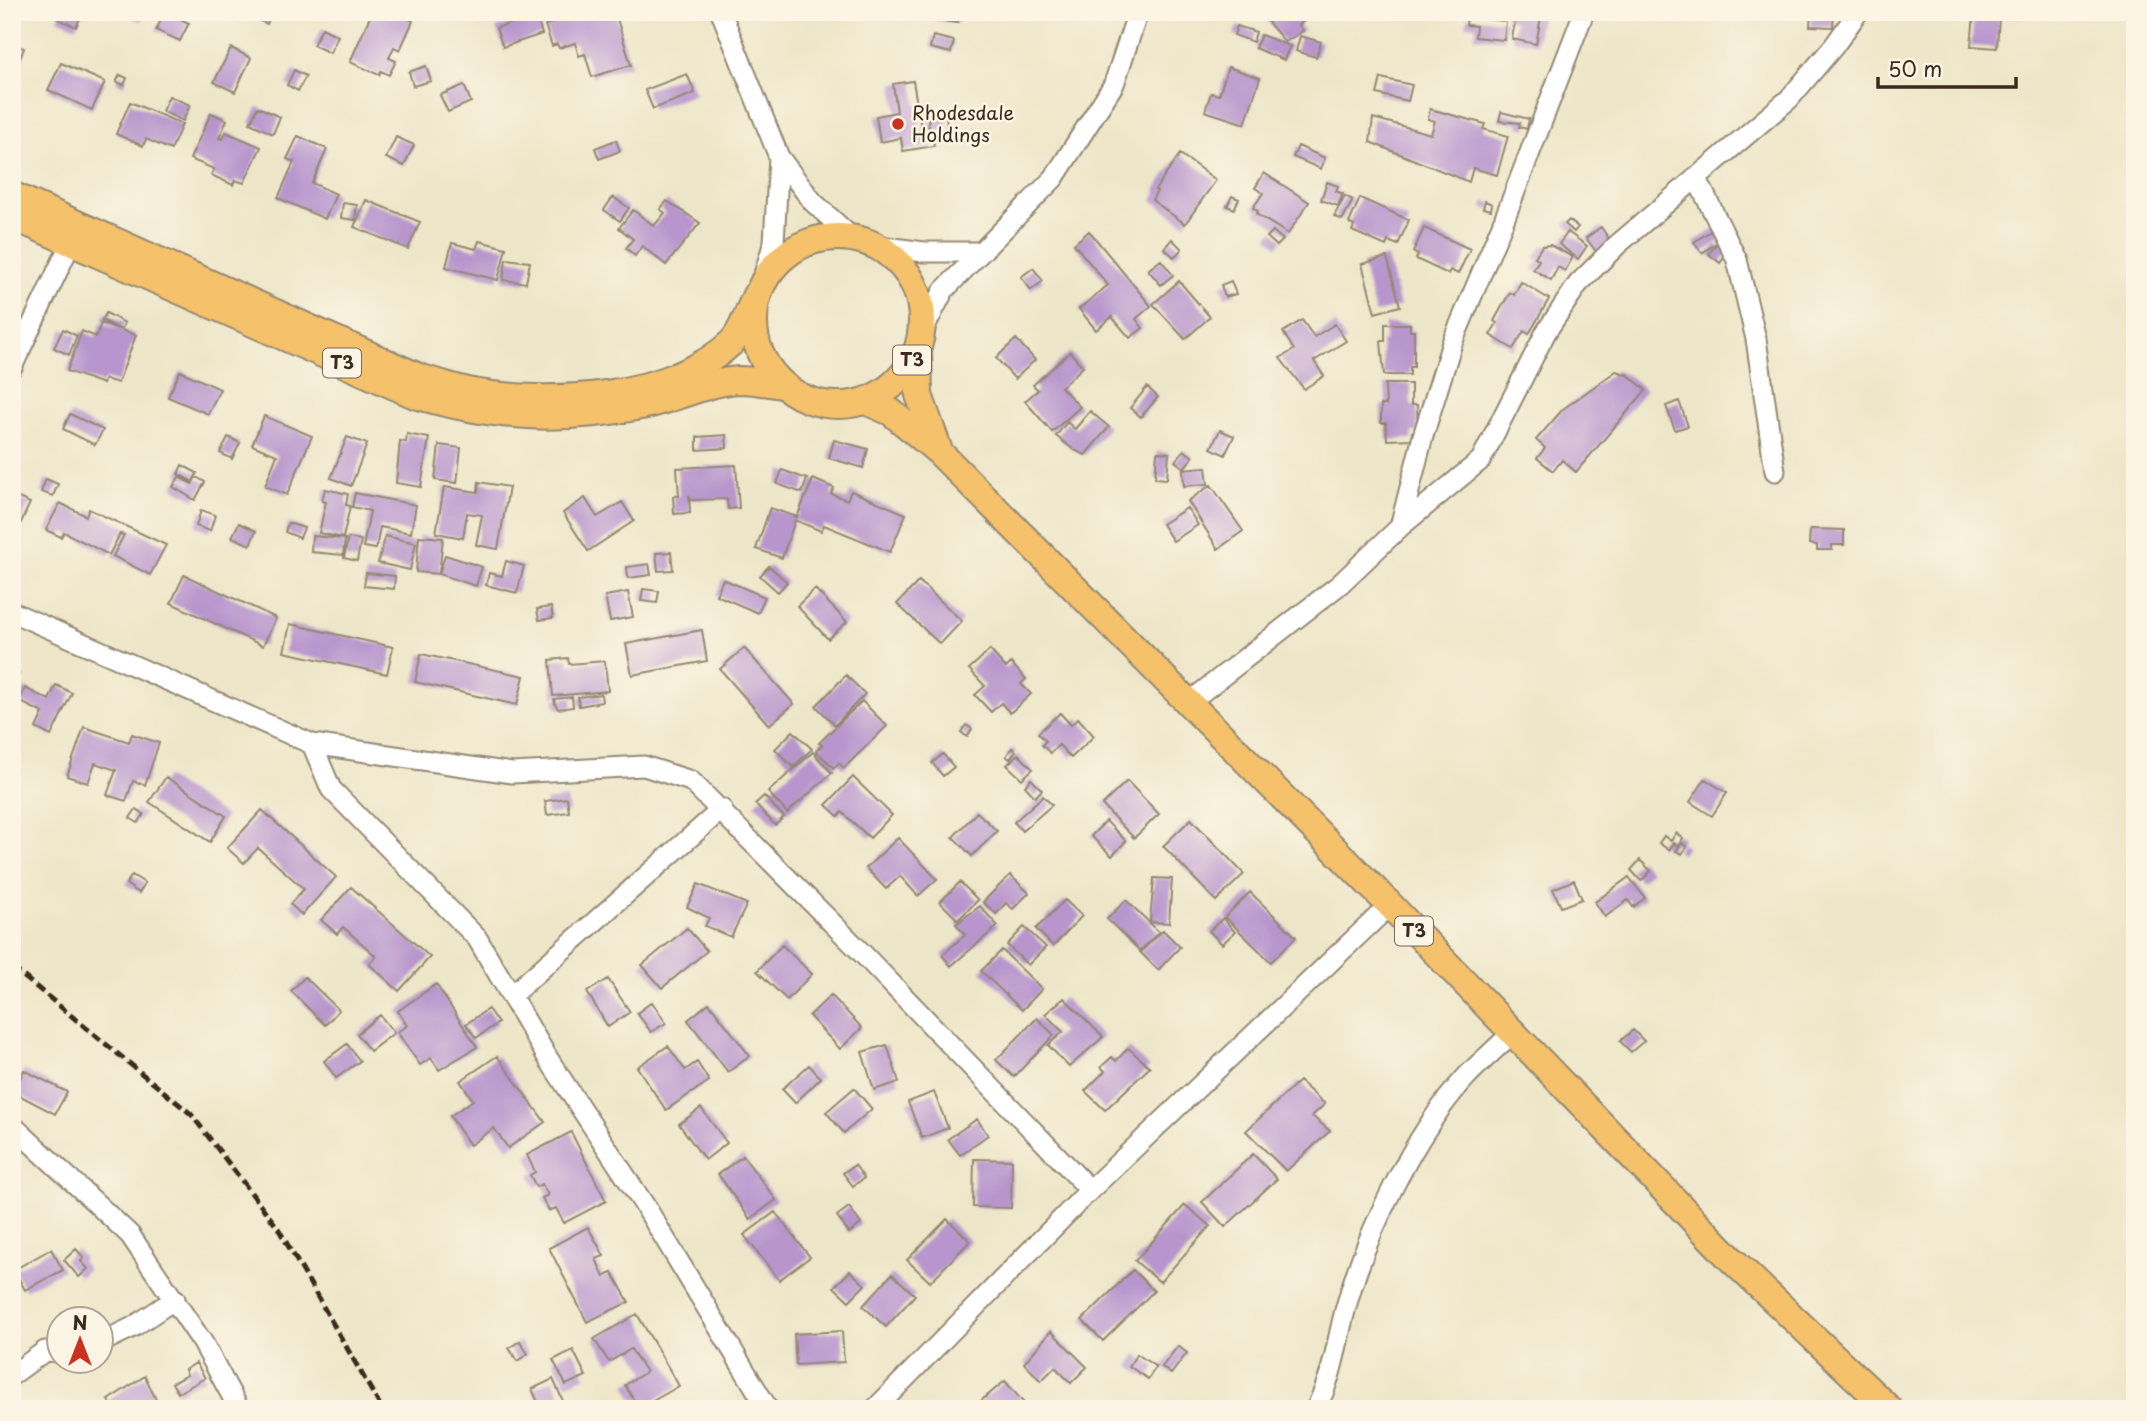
<svg xmlns="http://www.w3.org/2000/svg" width="2147" height="1421" viewBox="0 0 2147 1421" font-family="'Playpen Sans',sans-serif">
  <style>
    .building { fill: #b896cd }
    .lines { fill: none; stroke-linecap: round; stroke-linejoin: round }
    .minor-casing { stroke: #948873; stroke-width: 23 }
    .highway-casing { stroke: #948873; stroke-width: 30 }
    .minor { stroke: #fff; stroke-width: 19 }
    .highway { stroke: #f5c16b; stroke-width: 26 }
    .rail { stroke: #3b2a1e; stroke-width: 5; stroke-dasharray: 10 5; stroke-linecap: butt }
    .poi-dot { fill: #c8321e; stroke: #fcf5e5; stroke-width: 2.5 }
    .labels { text-anchor: middle; stroke-width: 5; stroke-linejoin: round; paint-order: stroke }
    .shield { fill: #fcf5e5; stroke: #75675a; stroke-width: 2 }
    .shield-label { font-size: 18px; font-weight: bold; fill: #3b2a1e }
    .poi-label { font-size: 19px; fill: #3b2a1e; stroke: #fcf5e5; text-anchor: start }
  </style>
  <rect width="100%" height="100%" fill="#fcf5e5"/>
  <filter id="ink" filterUnits="userSpaceOnUse"><feTurbulence type="fractalNoise" baseFrequency=".0143" numOctaves="2"/><feDisplacementMap in="SourceGraphic" scale="14" xChannelSelector="R" yChannelSelector="G"/><feConvolveMatrix kernelMatrix="1 2 1 2 8 2 1 2 1" color-interpolation-filters="sRGB"/></filter>
  <filter id="wash" filterUnits="userSpaceOnUse"><feTurbulence type="fractalNoise" baseFrequency=".00686" numOctaves="4" result="noise"/><feDisplacementMap in="SourceGraphic" scale="28" xChannelSelector="R" yChannelSelector="G"/><feGaussianBlur stdDeviation="1.57" result="paint"/><feColorMatrix in="noise" values="0 0 0 0 0 0 0 0 0 0 0 0 0 0 0 0 0 1.4 0 .05"/><feComposite in="paint" operator="in"/></filter>
  <g filter="url(#wash)">
    <rect width="100%" height="100%" fill="#ede6c8"/>
    <g id="blocks">
      <path class="building" d="M61,12H83L76,27L58,19Z
        M121,12H144L140,21Z
        M165,12L189,23L180,41L156,30Z
        M240,12H272L267,24Z
        M372,12H412L409,19L413,21L400,50L394,47L389,58L396,61L389,75L381,71L379,75L350,62Z
        M584,12H615L631,65L592,77L585,54L579,56L575,43L559,48L557,44L552,46L545,25Z
        M929,12H959L958,23L928,19Z
        M1276,12H1314L1299,25L1303,31L1285,42L1266,20Z
        M1507,12H1542L1536,44L1512,39L1515,21L1505,19Z
        M1811,12H1834L1833,27L1810,26Z
        M2003,12H2027V17H2003Z
        M1974,14L1999,17L1997,48L1971,46Z
        M536,15L542,34L503,47L496,28Z
        M1467,17L1506,21L1504,40L1475,37L1476,26L1466,25Z
        M1237,26L1256,32L1253,42L1234,35Z
        M322,28L338,36L330,53L313,45Z
        M1261,35L1290,46L1284,60L1255,48Z
        M933,36L954,41L951,53L930,48Z
        M1300,36L1321,42L1316,57L1296,51Z
        M12,44L24,48L13,78H12Z
        M231,48L251,58L235,92L214,82Z
        M61,63L105,82L92,110L48,90Z
        M426,66L431,81L413,86L409,72Z
        M1228,67L1260,78L1245,124L1205,111L1211,93L1219,95Z
        M294,70L306,76L298,91L287,85Z
        M687,74L695,93L653,109L645,90Z
        M120,75L127,78L124,85L116,82Z
        M1381,78L1412,85L1408,101L1377,94Z
        M913,81L922,133L929,132L928,111L946,110L947,130L932,131L934,146L903,151L901,138L880,142L876,116L897,112L893,84Z
        M464,85L471,102L448,112L440,95Z
        M169,96L190,105L183,121L162,111Z
        M130,102L182,124L171,150L146,139L143,146L116,134Z
        M258,107L280,117L273,134L250,123Z
        M1430,109L1485,124L1483,129L1508,136L1497,175L1473,168L1469,182L1370,142L1373,118L1431,134L1435,121L1428,119Z
        M1501,112L1529,119L1527,129L1519,127L1520,123L1499,121Z
        M211,113L227,120L219,138L223,139L226,132L261,147L244,183L235,180L233,185L211,175L214,169L190,159Z
        M298,136L327,149L312,183L336,194L325,219L278,198L294,162L287,159Z
        M396,137L414,145L404,166L386,158Z
        M616,140L620,151L599,159L595,148Z
        M1298,146L1325,158L1321,169L1293,157Z
        M1180,154L1216,180L1185,224L1152,200L1157,191L1155,190Z
        M1264,173L1309,202L1288,234L1256,214L1258,211L1253,208L1263,193L1255,188Z
        M1327,182L1338,186L1336,191L1343,194L1338,206L1321,200Z
        M1232,196L1239,199L1234,209L1227,206Z
        M1345,196L1353,200L1342,220L1334,216Z
        M613,197L629,208L620,221L604,210Z
        M1360,198L1409,220L1398,245L1388,241L1386,246L1352,231L1354,226L1349,223Z
        M366,200L420,222L408,249L354,227Z
        M667,201L700,223L666,265L642,246L635,256L626,248L633,239L619,228L633,210L654,226L665,213L660,209Z
        M1485,201L1492,204L1491,210L1483,208Z
        M343,203L357,205L355,220L341,218Z
        M1569,220L1578,227L1574,232L1565,224Z
        M1601,227L1612,243L1597,253L1586,238Z
        M1717,227L1724,238L1702,253L1694,242Z
        M1424,228L1470,249L1458,274L1450,270L1448,274L1416,259L1418,255L1413,252Z
        M1089,231L1151,306L1136,319L1143,328L1130,338L1112,317L1096,330L1079,309L1108,285L1074,244Z
        M1273,231L1283,240L1277,246L1267,237Z
        M1568,232L1587,246L1578,259L1559,244Z
        M1172,239L1182,249L1174,257L1164,248Z
        M479,241L506,248L498,280L446,267L452,243L476,249Z
        M1716,244L1728,252L1720,263L1709,254Z
        M1550,245L1573,257L1565,271L1558,267L1551,280L1533,269L1539,260L1535,257L1542,246Z
        M1387,257L1400,306L1375,313L1362,264Z
        M506,259L530,262L526,283L503,280Z
        M1161,260L1173,275L1161,285L1148,270Z
        M1033,268L1043,281L1031,290L1021,277Z
        M1179,281L1210,317L1185,339L1153,304Z
        M1231,281L1236,294L1225,297L1221,285Z
        M1521,282L1549,299L1529,334L1524,331L1513,349L1490,335L1497,323L1494,321L1510,292L1514,295Z
        M106,313L125,323L121,330L102,320Z
        M1302,320L1314,337L1335,324L1346,341L1314,361L1324,376L1304,389L1280,358L1294,350L1283,332Z
        M101,323L136,335L118,383L105,379L103,384L67,371L82,331L96,337Z
        M1385,324H1410V331H1414V367H1410V375H1384L1381,341H1385Z
        M63,329L77,336L69,355L54,348Z
        M1016,339L1035,360L1015,379L996,358Z
        M1070,352L1083,367L1061,387L1080,407L1052,432L1025,401L1038,390L1033,385Z
        M180,371L220,389L208,414L168,397Z
        M1616,371L1628,375L1646,390L1576,472L1562,460L1553,471L1537,458L1545,448L1536,440L1563,409Z
        M1385,384H1411V405H1417L1418,432H1412V439L1387,440L1386,423H1381V405H1386Z
        M1147,387L1158,397L1141,417L1130,408Z
        M1679,401L1688,426L1675,430L1666,406Z
        M1090,411L1109,427L1085,455L1074,450L1056,436L1067,422L1075,429Z
        M70,414L103,430L95,445L63,429Z
        M264,416L312,436L287,495L265,486L277,455L252,445Z
        M1220,430L1234,436L1225,455L1211,448Z
        M407,434L429,438L421,487L396,483L400,441L406,442Z
        M726,435L727,448L697,450V437Z
        M228,437L240,443L232,459L220,453Z
        M347,437L367,444L351,486L331,478Z
        M834,440L868,449L863,468L829,458Z
        M439,445L461,448L457,483L435,480Z
        M1184,450L1193,457L1184,468L1175,461Z
        M1157,452L1169,453L1167,479L1155,478Z
        M182,465L197,473L193,482L178,474Z
        M736,465L739,508L728,509L727,499L691,500L689,495L690,513L674,514L673,496H679L677,468Z
        M1206,467L1208,484L1184,486L1183,469Z
        M782,470L807,479L802,493L777,484Z
        M179,477L192,484L196,477L205,482L195,500L173,487Z
        M46,479L58,484L53,496L41,492Z
        M813,479L834,488L831,494L847,500L851,491L906,514L890,552L824,525L821,531L795,520L782,558L756,549L770,508L797,517Z
        M479,482L509,487L498,549L476,545L482,515L467,513L463,538L436,533L444,487L478,492Z
        M1211,485L1243,531L1218,549L1188,501Z
        M325,489L348,494L346,505L350,506L343,538L319,533L326,502L322,501Z
        M355,493L416,505L411,533L380,527L376,549L363,547L370,511L352,507Z
        M12,495L30,503L12,542Z
        M585,498L597,517L622,502L634,521L588,551L563,513Z
        M60,503L86,516L89,509L166,545L150,575L113,556L124,535L120,534L109,555L64,532L61,537L46,530Z
        M1187,508L1198,525L1173,541L1162,524Z
        M201,510L215,515L210,531L196,526Z
        M239,523L256,531L250,545L232,537Z
        M288,523L304,528L300,538L285,532Z
        M1810,529L1844,530V545H1832V550H1817V545L1809,544Z
        M312,536L345,539L343,555L311,552Z
        M385,536L416,543L410,570L378,563Z
        M419,536L443,538L439,574L416,572Z
        M348,538L361,540L357,561L344,558Z
        M671,552L673,570L658,571L656,553Z
        M445,555L482,567L476,586L439,574Z
        M506,561L524,566L517,593L486,585L489,573L502,576Z
        M649,564L651,575L628,578L627,567Z
        M769,566L787,582L778,592L760,576Z
        M366,573L395,576L394,589L364,586Z
        M184,575L276,618L263,646L171,603Z
        M723,579L765,597L758,613L716,595Z
        M919,581L962,621L940,644L897,604Z
        M643,589L659,591L657,603L641,601Z
        M815,589L847,622L828,639L797,606Z
        M628,592L633,617L610,621L605,596Z
        M551,607L553,618L539,620L537,609Z
        M290,624L393,647L387,674L284,652Z
        M702,630L707,661L632,675L626,644Z
        M744,648L794,704L769,725L720,669Z
        M990,650L1006,668L1011,663L1026,679L1021,684L1031,694L1010,713L1001,703L991,712L975,695L985,686L969,669Z
        M421,654L524,676L517,705L415,682Z
        M568,658L569,664L605,661L608,691L553,696L550,660Z
        M12,671L19,674L12,688Z
        M846,675L865,694L835,725L816,706Z
        M56,685L72,693L51,736L36,728L43,713L19,701L25,688L49,700Z
        M601,694L602,702L579,706L578,697Z
        M572,697L573,707L558,709L555,704L554,699Z
        M862,701L887,726L844,768L839,763L834,768L816,751L822,745L819,743Z
        M1060,713L1071,725L1078,718L1094,736L1071,758L1059,745L1050,753L1042,745L1046,741L1038,733Z
        M966,725L972,729L967,737L961,732Z
        M84,727L129,742L132,734L159,743L145,785L133,781L126,801L107,795L116,770L95,763L88,783L67,776Z
        M793,731L812,749L793,767L775,749Z
        M1012,748L1016,751L1010,759L1006,756Z
        M813,752L832,773L787,813L768,792Z
        M943,754L954,767L943,776L932,763Z
        M1018,754L1033,769L1022,779L1007,765Z
        M166,777L226,816L210,842L149,802Z
        M853,777L892,815L870,838L842,812L838,816L826,805Z
        M1031,779L1042,790L1035,797L1025,786Z
        M1705,779L1727,793L1712,816L1690,802Z
        M1127,781L1159,814L1134,838L1102,805Z
        M764,796L784,817L775,825L755,804Z
        M1043,796L1052,805L1022,831L1014,822Z
        M567,798L569,812L547,815L545,801Z
        M136,809L144,814L138,823L130,818Z
        M262,810L336,877L302,915L290,904L304,889L258,848L244,863L227,848Z
        M977,812L997,831L972,856L953,837Z
        M1191,819L1244,874L1216,901L1163,846Z
        M1106,821L1126,841L1112,856L1091,836Z
        M1676,833L1683,838L1678,846L1674,843L1669,850L1659,843L1664,836L1671,841Z
        M898,838L937,879L918,896L900,876L886,889L866,868Z
        M1682,843L1687,847L1682,854L1676,851Z
        M1640,860L1651,871L1641,881L1631,870Z
        M132,875L145,883L139,893L126,884Z
        M1010,875L1029,893L1013,909L1006,903L996,914L983,902Z
        M1629,877L1645,898L1633,907L1628,900L1605,917L1595,902Z
        M1154,878L1172,879L1169,923L1150,922Z
        M1574,880L1582,899L1561,907L1553,889Z
        M960,882L978,900L958,920L940,902Z
        M698,884L747,904L731,937L705,926L709,918L687,907Z
        M351,887L430,957L399,991L369,964L376,956L343,927L337,934L321,920Z
        M1250,892L1296,937L1271,962L1225,917Z
        M1065,900L1082,916L1053,946L1036,929Z
        M1126,900L1159,932L1140,951L1107,919Z
        M980,906L998,926L951,966L942,955L965,935L956,924Z
        M1223,918L1235,932L1222,944L1209,931Z
        M1024,927L1046,947L1028,965L1007,945Z
        M687,928L707,951L662,988L642,965Z
        M1163,930L1180,947L1158,970L1140,952Z
        M782,945L812,974L787,1000L757,971Z
        M1002,950L1042,989L1022,1010L981,971Z
        M305,977L339,1010L325,1025L291,991Z
        M608,979L630,1012L608,1027L587,992Z
        M436,984L477,1047L439,1070L431,1058L420,1065L397,1032L407,1026L398,1011Z
        M831,995L862,1028L840,1049L809,1016Z
        M1064,998L1103,1037L1069,1067L1048,1045L1063,1032L1045,1014Z
        M652,1002L666,1023L651,1032L637,1013Z
        M709,1003L750,1056L728,1072L688,1020Z
        M488,1009L498,1023L476,1038L466,1024Z
        M380,1015L394,1033L370,1051L357,1034Z
        M1037,1018L1054,1035L1014,1077L996,1060Z
        M1633,1030L1644,1041L1631,1052L1620,1041Z
        M347,1044L360,1061L336,1078L324,1061Z
        M887,1045L899,1082L874,1090L862,1052Z
        M668,1046L685,1070L697,1062L709,1081L666,1110L637,1067Z
        M1128,1048L1150,1067L1105,1110L1085,1091L1105,1071L1101,1067L1112,1057L1116,1061Z
        M497,1056L545,1122L508,1148L494,1128L470,1145L450,1116L473,1100L460,1081Z
        M809,1065L821,1078L795,1103L782,1089Z
        M24,1070L67,1092L55,1114L13,1092Z
        M1299,1081L1325,1104L1312,1116L1330,1131L1286,1171L1246,1131Z
        M854,1088L872,1109L844,1133L826,1112Z
        M934,1092L948,1128L922,1138L908,1102Z
        M701,1108L727,1143L705,1160L679,1124Z
        M977,1119L988,1135L960,1155L948,1139Z
        M571,1132L606,1201L564,1223L556,1208L549,1211L542,1198L548,1195L542,1184L536,1187L530,1175L535,1172L527,1155Z
        M1253,1154L1277,1179L1225,1227L1202,1202Z
        M743,1156L776,1200L750,1219L718,1174Z
        M974,1159L1012,1160L1011,1208L973,1207Z
        M855,1165L864,1178L853,1186L843,1173Z
        M1185,1205L1210,1226L1160,1282L1135,1261Z
        M849,1207L861,1224L849,1233L837,1216Z
        M775,1212L810,1257L779,1280L744,1235Z
        M947,1219L970,1241L930,1282L907,1260Z
        M588,1227L604,1256L596,1259L604,1277L612,1272L629,1302L587,1322L549,1248Z
        M51,1249L63,1270L25,1290L14,1270Z
        M76,1249L84,1258L81,1261L88,1269L79,1277L64,1260Z
        M1133,1270L1154,1291L1103,1341L1082,1320Z
        M850,1271L865,1285L849,1301L834,1287Z
        M892,1274L915,1295L886,1327L863,1306Z
        M637,1314L679,1386L639,1409L625,1385L646,1372L631,1349L609,1362L594,1339Z
        M842,1331L844,1362L796,1365L794,1334Z
        M1051,1331L1087,1367L1071,1383L1055,1367L1041,1381L1024,1363Z
        M520,1341L528,1354L517,1361L509,1348Z
        M1178,1346L1187,1353L1171,1374L1162,1367Z
        M573,1350L586,1376L566,1385L553,1360Z
        M1137,1354L1156,1367L1148,1379L1129,1366Z
        M196,1363L205,1378L178,1393L172,1383L187,1375L185,1370Z
        M145,1376L157,1402L146,1409H114L108,1400Z
        M553,1379L564,1403L553,1409H541L532,1389Z
        M1005,1381L1029,1409H971Z"/>
    </g>
  </g>
  <g filter="url(#ink)">
    <use href="#blocks" fill-opacity="0" stroke="#948873" stroke-width="2"/>
    <g class="lines">
      <defs>
        <path id="minor" d="M721,12L779,157L813,202L851,237
          M1696,177L1737,260L1756,339L1775,471
          M879,246L924,252H981
          M762,281L774,242L779,157
          M922,332L944,290L1054,178L1114,84L1138,12
          M12,367L76,232
          M1400,527L1481,460L1546,332L1578,284L1617,245L1789,99L1834,46L1858,12
          M12,612L312,744L331,789L477,938L549,1060L647,1209L768,1409
          M1188,703L1339,585L1400,527L1423,436L1452,343L1504,220L1584,12
          M312,744L512,773L644,766L691,781L861,952L1090,1190
          M513,994L722,809
          M12,1125L130,1235L203,1343L239,1409
          M102,1342L133,1327L175,1299
          M12,1375L45,1351L60,1352
          M875,1409L1090,1190L1390,905
          M1316,1409C1335,1370 1335,1347 1346,1307C1365,1235 1415,1132 1466,1077C1480,1062 1497,1048 1512,1033"/>
        <path id="highway" d="M12,195L421,378C438,382 455,389 473,392C549,406 672,399 732,342C743,331 749,309 756,295
          M12,216L415,395C495,418 560,422 641,406C674,400 706,382 739,380C753,380 768,383 782,385
          M754 321a84 84 0 1 1 168 0a84 84 0 1 1-168 0Z
          M918,351L919,395L938,448
          M866,401L891,412L940,453L1390,905L1731,1259L1889,1409"/>
      </defs>
      <use href="#minor" class="minor-casing"/>
      <use href="#highway" class="highway-casing"/>
      <use href="#minor" class="minor"/>
      <use href="#highway" class="highway"/>
      <path class="rail" d="M12,967L191,1114L278,1228L382,1409"/>
    </g>
  </g>
  <circle class="poi-dot" cx="898" cy="124" r="7"/>
  <g class="labels">
    <g class="shield">
      <rect x="893" y="345.5" width="38" height="29" rx="5"/>
      <rect x="323" y="348.5" width="38" height="29" rx="5"/>
      <rect x="1395" y="916.5" width="38" height="29" rx="5"/>
    </g>
    <g class="shield-label">
      <text x="912" y="366">T3</text>
      <text x="342" y="369">T3</text>
      <text x="1414" y="937">T3</text>
    </g>
    <g class="poi-label">
      <text x="912" y="120">Rhodesdale<tspan x="912" dy="22">Holdings</tspan></text>
    </g>
  </g>
  <rect width="2147" height="1421" fill="none" stroke="#fcf5e5" stroke-width="42"/>
  <g transform="translate(80 1340)"><circle r="33" fill="#fcf5e5" stroke="#afa495" stroke-width="2"/>
  <path d="M0-5L12 26L0 18L-12 26Z" fill="#c8321e"/>
  <text y="-10" font-size="19" font-weight="bold" text-anchor="middle" fill="#3b2a1e">N</text>
  </g>
  <path d="M1878 77v10h138v-10" fill="none" stroke="#3b2a1e" stroke-width="3.5"/>
  <text x="1888" y="77" font-size="21" fill="#3b2a1e" stroke="#fcf5e5" stroke-width="5" paint-order="stroke">50 m</text>
</svg>
